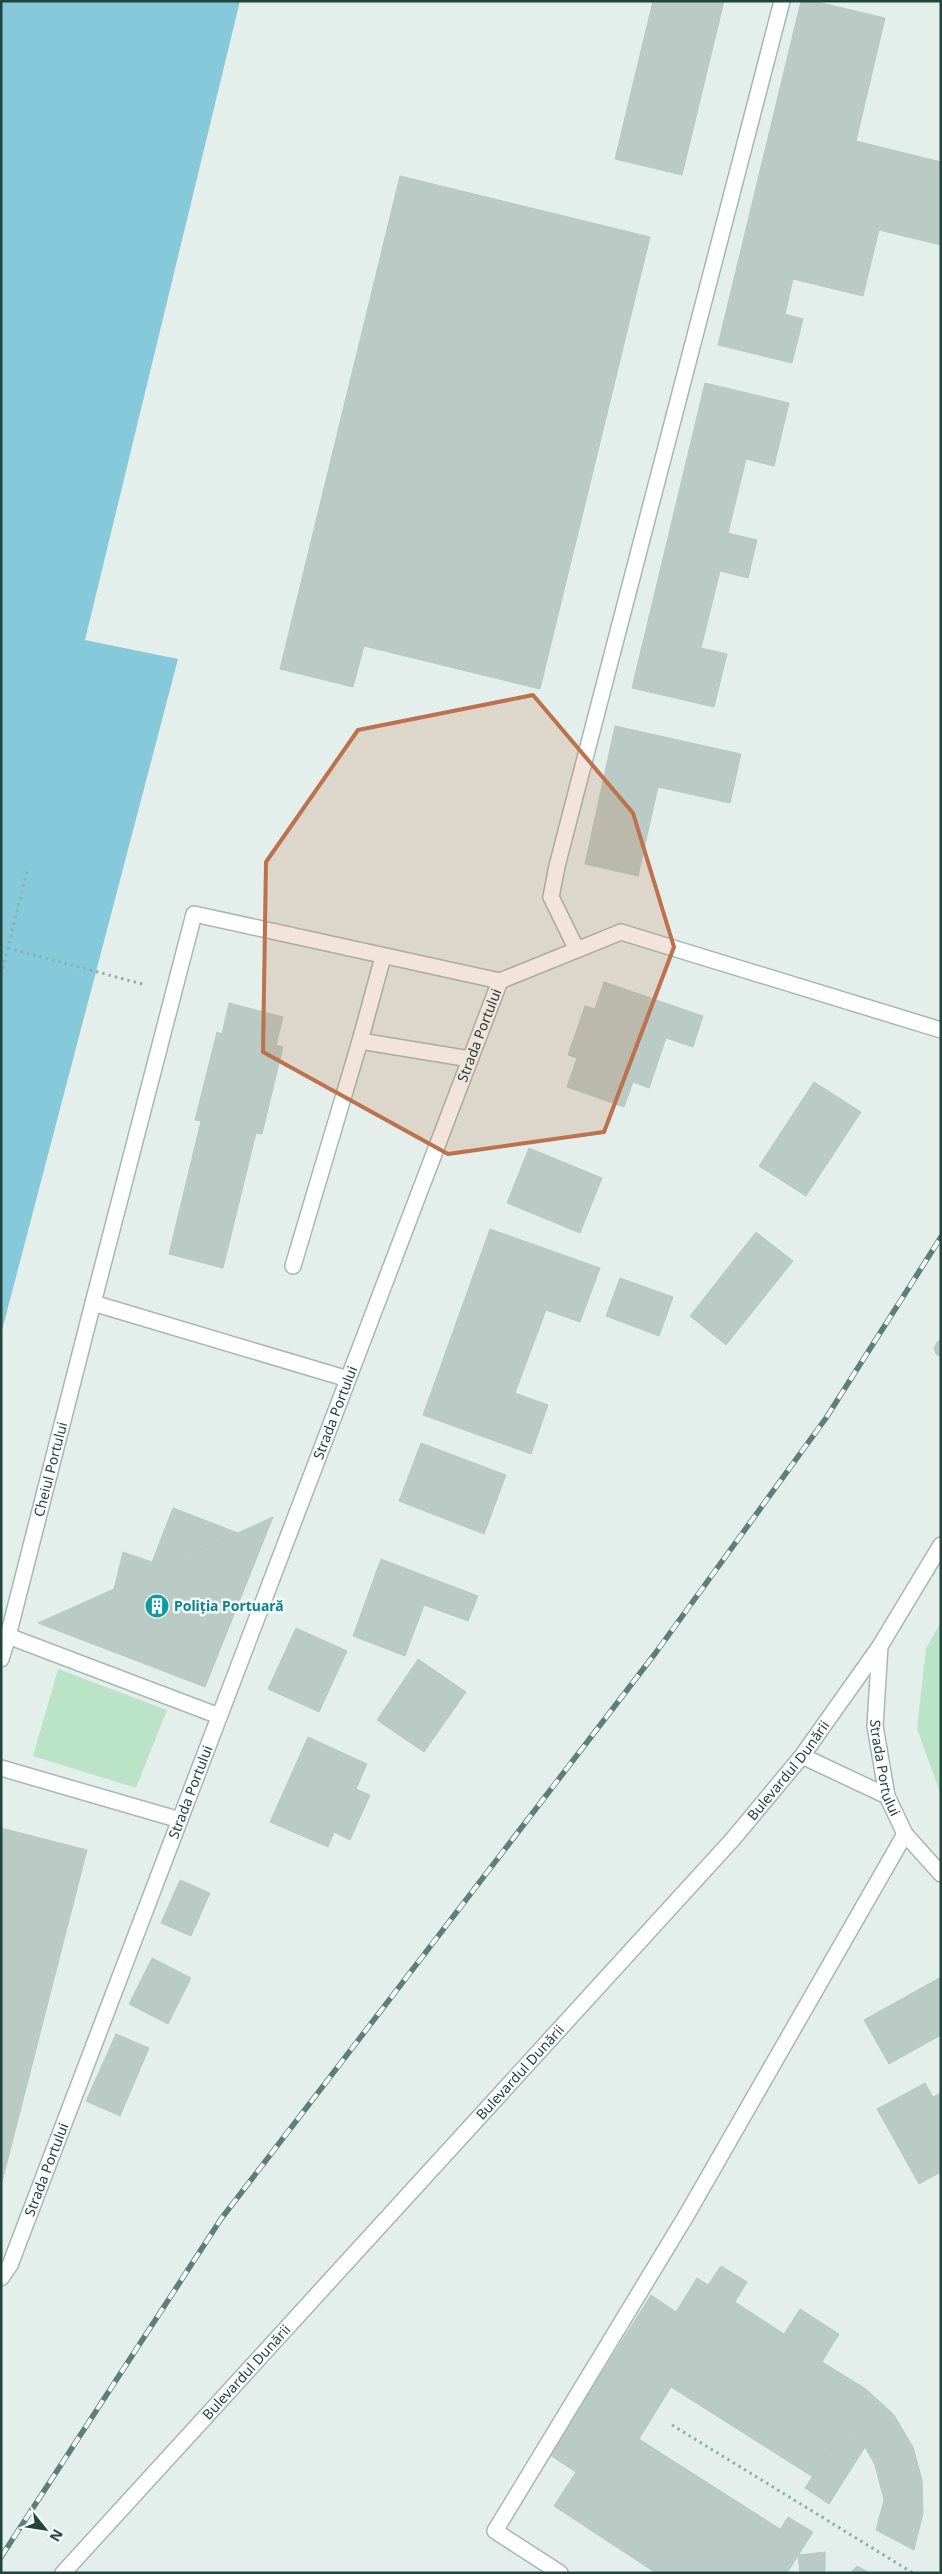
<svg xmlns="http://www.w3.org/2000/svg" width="942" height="2574" viewBox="0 0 942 2574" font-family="'Noto Sans',sans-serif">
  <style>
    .green { fill: #bbe3c8 }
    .water { fill: #86c9da }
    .building { fill: #b9cbc4; stroke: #b6cac3 }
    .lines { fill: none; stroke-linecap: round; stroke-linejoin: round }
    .service-casing { stroke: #a6b8b3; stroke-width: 18 }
    .minor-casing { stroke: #a6b8b3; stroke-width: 18 }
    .tertiary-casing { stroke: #a6b8b3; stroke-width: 18 }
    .path { stroke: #81b7a9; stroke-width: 3; stroke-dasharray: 2.5 4; stroke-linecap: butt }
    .service { stroke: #fff; stroke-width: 15 }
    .minor { stroke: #fff; stroke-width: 15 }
    .tertiary { stroke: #fff; stroke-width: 15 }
    .rail-casing { stroke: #5c7f78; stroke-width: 5.5 }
    .rail { stroke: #f6fbf9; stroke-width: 4; stroke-dasharray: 11; stroke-linecap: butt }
    .marked { fill: #bc724c; fill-opacity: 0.2; stroke: #bc724c; stroke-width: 4; stroke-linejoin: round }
    .labels { text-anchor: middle; stroke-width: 5; stroke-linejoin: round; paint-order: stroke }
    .street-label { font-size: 14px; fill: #21443d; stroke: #f6fbf9 }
    .culture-label { font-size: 14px; font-weight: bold; fill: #0d838f; stroke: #f6fbf9; text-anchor: start }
  </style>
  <rect width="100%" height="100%" fill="#e4efeb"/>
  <path class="green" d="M941,1622V1795L917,1729L926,1648Z
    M58,1669L167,1710L136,1788L33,1756Z"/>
  <path class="water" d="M1,1H240L85,640L178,659L1,1334Z"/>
  <path class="building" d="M653,1H724L682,175L615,159Z
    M801,1H813L885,18L856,141L941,162V245L879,230L863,296L793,279L785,314L803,319L792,363L718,345Z
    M400,176L650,237L540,689L364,646L353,687L280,669Z
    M705,383L789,403L774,466L746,459L728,533L757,540L748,578L720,571L701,648L727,654L714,707L632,688Z
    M615,726L741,754L730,803L658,787L638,876L585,864Z
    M604,982L703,1016L693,1047L666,1038L649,1088L633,1082L624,1107L567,1087L577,1058L568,1055L585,1006L595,1009Z
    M229,1003L283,1017L276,1045L283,1047L262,1134L256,1133L223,1268L169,1254L201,1121L195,1120L217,1032L222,1034Z
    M814,1082L861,1112L806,1196L759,1166Z
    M529,1148L602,1178L580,1233L507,1203Z
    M490,1229L600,1268L580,1322L546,1310L515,1393L548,1405L531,1454L423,1415Z
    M756,1232L793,1261L726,1345L690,1316Z
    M620,1278L673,1297L659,1336L606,1316Z
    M938,1341H941V1357L936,1354L934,1348Z
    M421,1443L506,1475L484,1534L399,1501Z
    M173,1508L238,1533L114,1589L123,1552L152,1562Z
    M273,1517L205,1687L38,1623L114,1589Z
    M381,1559L478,1596L468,1621L424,1605L405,1656L353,1636Z
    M296,1628L347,1651L319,1712L268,1689Z
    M418,1659L466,1692L424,1752L377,1720Z
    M308,1737L367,1764L356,1789L370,1795L350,1840L334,1832L328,1847L270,1822Z
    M1,1828L87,1850L1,2186Z
    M180,1880L210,1893L191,1936L161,1923Z
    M152,1958L191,1978L168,2024L129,2004Z
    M941,1977V2035L889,2064L864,2020Z
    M116,2034L149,2048L120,2116L86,2101Z
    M925,2083L933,2097L941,2093V2172L919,2184L877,2109Z
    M721,2266L747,2282L735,2302L784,2334L800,2309L839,2334L822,2362L866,2389L894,2415L913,2447L922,2480L923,2513L914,2550L876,2530L884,2500L875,2465L865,2447L843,2430L813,2477L671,2387L639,2439L780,2529L753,2573H656L554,2506L576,2472L550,2455L651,2295L676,2312L697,2278L708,2285Z
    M843,2430L865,2447L829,2504L805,2488Z
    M788,2517L813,2532L787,2573H753Z
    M825,2552V2573H800L798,2555Z
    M857,2566L870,2573H850Z"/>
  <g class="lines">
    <defs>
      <g id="service">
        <path d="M577,950L551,897L557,866L782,1"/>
        <path d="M360,1041L383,957"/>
        <path d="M293,1266L360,1041L470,1059"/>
        <path d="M348,1379L93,1303L194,914L500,981"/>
        <path id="s1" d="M8,1636L93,1303"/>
        <path d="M1,1659L8,1636L219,1716"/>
        <path d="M1,1768L180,1820"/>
        <path id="s2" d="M1,2278L10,2265L500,981L621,932L941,1030"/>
        <path d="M560,2573L495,2531L686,2216L905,1834"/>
      </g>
      <g id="minor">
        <path d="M802,1756L887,1796"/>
        <path id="s3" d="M63,2573L733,1839L802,1756L880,1646"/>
      </g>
      <g id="tertiary">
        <path id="s4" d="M941,1545L880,1646L875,1726L887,1796L905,1834L941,1874"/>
      </g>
    </defs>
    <use href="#service" class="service-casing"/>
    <use href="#minor" class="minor-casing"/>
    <use href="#tertiary" class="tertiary-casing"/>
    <path class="path" d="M8,948L146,985
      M1,975L27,871
      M672,2425L913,2573"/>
    <use href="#service" class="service"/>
    <use href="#minor" class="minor"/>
    <use href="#tertiary" class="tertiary"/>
    <defs>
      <path id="rail" d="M1,2557L221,2219L657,1651L826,1418L941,1237"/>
    </defs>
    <use href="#rail" class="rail-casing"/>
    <use href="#rail" class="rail"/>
  </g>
  <path class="marked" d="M533,695L633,813L674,947L604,1132L448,1154L263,1052L266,862L358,730Z"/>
  <defs>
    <symbol id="building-disc" viewBox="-11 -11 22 22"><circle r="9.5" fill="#0f9aa8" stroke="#f6fbf9"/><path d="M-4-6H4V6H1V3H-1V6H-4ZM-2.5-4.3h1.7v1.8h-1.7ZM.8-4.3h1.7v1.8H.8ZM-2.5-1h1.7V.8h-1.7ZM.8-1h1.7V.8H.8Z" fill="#fff"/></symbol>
  </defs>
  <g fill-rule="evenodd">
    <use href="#building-disc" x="143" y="1592" width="28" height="28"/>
  </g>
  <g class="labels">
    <g class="street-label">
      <text dy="5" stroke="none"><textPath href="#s2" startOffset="1332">Strada Portului</textPath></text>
      <text dy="5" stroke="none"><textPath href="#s2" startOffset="928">Strada Portului</textPath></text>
      <text dy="5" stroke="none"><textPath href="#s1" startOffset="172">Cheiul Portului</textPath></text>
      <text dy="5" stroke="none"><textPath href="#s4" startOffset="241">Strada Portului</textPath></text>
      <text dy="5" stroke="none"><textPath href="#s3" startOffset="1082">Bulevardul Dunării</textPath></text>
      <text dy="5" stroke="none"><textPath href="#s2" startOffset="522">Strada Portului</textPath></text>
      <text dy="5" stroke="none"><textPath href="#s3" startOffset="678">Bulevardul Dunării</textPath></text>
      <text dy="5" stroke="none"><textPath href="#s2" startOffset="118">Strada Portului</textPath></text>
      <text dy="5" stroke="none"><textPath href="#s3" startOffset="272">Bulevardul Dunării</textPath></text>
    </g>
    <g class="culture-label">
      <text x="174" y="1611">Poliția Portuară</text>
    </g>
  </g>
  <rect width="942" height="2574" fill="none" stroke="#21443d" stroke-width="5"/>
  <g transform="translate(45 2529) rotate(120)" stroke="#f6fbf9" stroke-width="4" paint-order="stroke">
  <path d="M0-4L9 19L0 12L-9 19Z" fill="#21443d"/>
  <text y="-8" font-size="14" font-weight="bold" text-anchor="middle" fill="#21443d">N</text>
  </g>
</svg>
